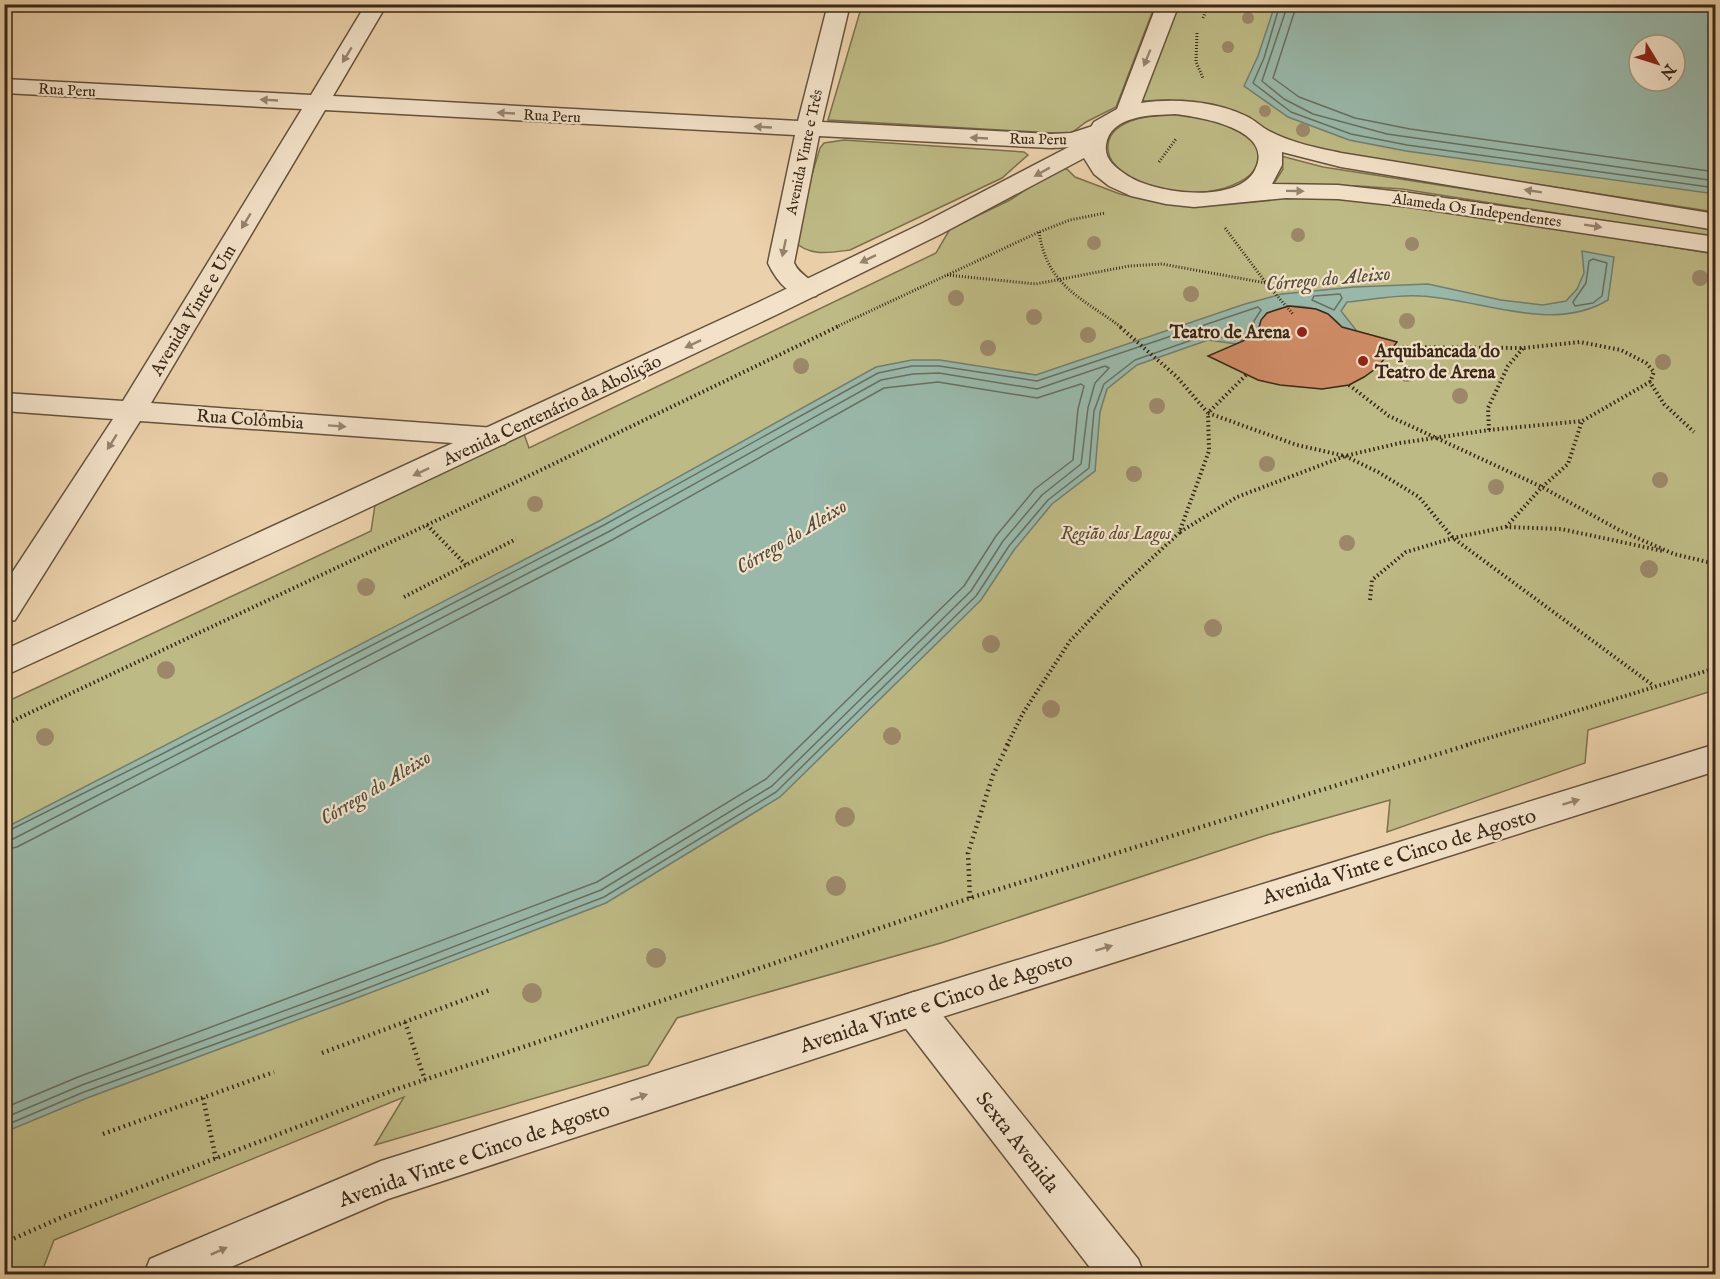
<svg xmlns="http://www.w3.org/2000/svg" width="1720" height="1279" viewBox="0 0 1720 1279" font-family="'IM FELL English',serif">
  <style>
    .green { fill: #beba85; stroke: #7b704e; stroke-width: 1.5; fill-rule: evenodd }
    .water { fill: #99b8aa; stroke: #727e6f; stroke-width: 1.5; fill-rule: evenodd }
    .lines { fill: none; stroke-linecap: round; stroke-linejoin: round }
    .shore { stroke: #687060; stroke-width: 1.5 }
    .building { fill: #d08d67; stroke: #382717; stroke-width: 1.5 }
    .minor-casing { stroke: #65523c; stroke-width: 3 }
    .tertiary-casing { stroke: #65523c; stroke-width: 3 }
    .path-far2 { stroke: #382717; stroke-width: 3; stroke-dasharray: 1 2; stroke-linecap: butt }
    .path-far1 { stroke: #382717; stroke-width: 4; stroke-dasharray: 1.5 3; stroke-linecap: butt }
    .path { stroke: #382717; stroke-width: 4.5; stroke-dasharray: 1.5 4; stroke-linecap: butt }
    .minor { fill: #f3e2c9; fill-rule: evenodd }
    .tertiary { fill: #f3e2c9; fill-rule: evenodd }
    .tree { fill: #9c8869 }
    .oneway { fill: #968470 }
    .poi-dot { fill: #8f2418; stroke: #f3e2c9; stroke-width: 2 }
    .labels { text-anchor: middle; stroke-width: 4.5; stroke-linejoin: round; paint-order: stroke }
    .far-street-label { font-size: 15px; fill: #382717; stroke: #f3e2c9 }
    .street-label { font-size: 18px; fill: #382717; stroke: #f3e2c9 }
    .poi-label { font-size: 18px; font-weight: bold; fill: #382717; stroke: #f3e2c9; text-anchor: end }
    .park-label { font-size: 18px; font-style: italic; fill: #5a4c32; stroke: #f3e2c9 }
    .water-label { font-size: 20px; font-style: italic; fill: #504b3c; stroke: #f3e2c9 }
    .near-street-label { font-size: 21px; fill: #382717; stroke: #f3e2c9 }
  </style>
  <rect width="100%" height="100%" fill="#ecd2ac"/>
  <filter id="stains"><feTurbulence type="fractalNoise" baseFrequency=".00333" numOctaves="4"/><feColorMatrix values="0 0 0 0 .2 0 0 0 0 .09 0 0 0 0 .02 0 0 0 .5 -.17"/></filter>
  <radialGradient id="worn" r=".72"><stop offset=".6" stop-color="#630" stop-opacity="0"/><stop offset="1" stop-color="#630" stop-opacity=".3"/></radialGradient>
  <path class="green" d="M862,5H1155L1116,107L1086,122L1070,134L828,120Z
    M1179,5H1715V212L1323,151L1275,135L1202,104L1169,100L1140,101L1136,97ZM1639,45H1675V81H1639Z
    M1169,113C1193,116 1264,123 1258,160C1256,176 1239,183 1225,188C1194,197 1149,193 1123,172C1116,167 1109,159 1108,150C1105,121 1149,115 1169,113Z
    M844,140L1024,152L1028,155L1002,178L850,250C828,253 810,257 792,240L820,148L824,143Z
    M1281,156L1323,167L1715,228V238L1402,189L1358,186L1273,185L1283,169Z
    M1058,169H1067L1075,177L1120,194L1156,202L1186,205L1288,196L1345,198L1408,205L1715,254V690L1588,730L1585,763L1387,832L1390,800L1267,835L941,943L677,1018L648,1065L375,1145L404,1097L54,1240L41,1274H5L4,703L371,531L375,505L524,434L529,448L936,253L950,229L1010,200Z"/>
  <path class="water" d="M1275,5H1715V194L1406,151L1349,140L1288,117L1244,86L1258,56ZM1639,45H1675V81H1639Z
    M1582,251L1614,257L1608,300C1552,334 1481,299 1421,296C1397,294 1371,300 1347,302L1341,311L1356,330V340L1237,344L1208,340L1137,365L1107,389L1100,412L1095,471L1052,504L1014,550L981,600L780,797L606,903L354,999L87,1098L5,1132V828L601,520L876,367L912,360H940L1036,375L1245,304L1282,294L1354,287L1428,284L1501,300L1543,305L1566,301L1577,289L1584,273ZM1289,306C1311,306 1330,310 1343,329L1259,328C1262,312 1275,309 1289,306Z"/>
  <g class="lines">
    <path class="shore" d="M1280,4L1264,58L1253,83L1291,112L1351,134L1407,145L1716,188
      M1288,4L1262,81L1284,99L1313,114L1387,134L1716,181
      M1297,4L1273,78L1299,97L1355,118L1410,129L1716,172
      M1593,259L1607,263L1602,296L1593,303L1575,306L1573,302L1586,283L1589,261Z
      M1340,294L1342,298L1334,310L1312,300L1314,296Z
      M4,833L162,754L604,525L878,373L912,366H939L1037,381L1258,307L1261,310L1254,321L1255,334
      M4,841L13,839L608,532L881,380L913,374L939,373L1037,389L1105,366L1109,368L1095,383L1088,408L1081,464L1042,495L1003,541L971,591L772,786L601,890L349,987L82,1085L4,1118
      M4,850L17,847L612,540L884,388L938,382L1037,398L1081,384L1084,386L1078,409L1073,460L1035,489L996,536L964,586L766,779L597,882L78,1077L4,1108
      M4,1126L84,1092L352,994L604,897L776,792L976,596L1009,546L1048,500L1089,468L1094,411L1104,384L1135,360L1206,335L1242,340"/>
  </g>
  <path class="building" d="M1289,306L1316,309L1328,314L1342,327L1397,342L1378,367L1364,377L1349,385L1322,389L1280,385L1258,380L1208,356L1257,335L1261,320L1267,313Z"/>
  <g class="lines">
    <defs>
      <path id="minor" d="M366,4H387L333,96L798,121L828,4H850L822,122L1051,134L1071,133L1099,124L1107,126L1111,131C1100,147 1069,147 1051,148L819,136L794,263C800,276 813,279 820,290L816,296C793,302 777,282 768,263L795,135L325,110L151,403L495,428L505,430L510,437L505,444L495,446L140,421L15,620L4,623V585L113,419L4,411V393L123,401L302,109L4,93V79L311,95Z
        M914,992L928,997L1138,1259L1144,1274H1095L900,1021L894,1009L900,997Z"/>
      <path id="tertiary" d="M1157,4H1179L1141,103C1175,98 1214,101 1246,116C1255,120 1261,127 1269,131C1291,143 1318,148 1341,153L1716,214V230L1341,167L1282,152V165L1272,184L1338,185L1410,193L1716,237V253L1410,207L1338,199L1286,198L1194,207L1166,204L1131,196L1109,186L1094,174L1084,158L941,234L778,314L343,520L4,676V650L759,302L923,223L1084,139L1094,122L1117,109ZM1175,114C1200,117 1276,129 1255,170C1237,205 1152,194 1125,174C1115,167 1104,159 1106,145C1110,115 1152,115 1175,114Z
        M1716,744V771L914,1026L388,1199L215,1274H144L150,1259L381,1161L914,992Z"/>
    </defs>
    <use href="#minor" class="minor-casing"/>
    <use href="#tertiary" class="tertiary-casing"/>
    <path class="path-far2" d="M1203,18L1209,4
      M1197,33L1196,62L1203,78
      M1159,162L1176,139
      M1225,228L1266,283L1293,314
      M1039,232C1047,286 1082,298 1121,327
      M947,275L1036,284L1129,266L1162,264L1266,283
      M836,327L1039,232L1070,220L1105,213"/>
    <path class="path-far1" d="M1389,347L1523,348L1580,342L1621,350L1646,363L1654,372L1650,382
      M1246,375L1208,413L1297,445L1345,456L1378,472L1419,497L1453,538L1654,686
      M1349,385L1389,416L1542,487L1619,530L1674,554L1716,564
      M1489,430L1488,408L1508,366L1523,348
      M427,525L466,565
      M1506,527L1542,487L1568,464L1582,421
      M1180,532L1237,497L1345,456L1400,443L1489,430L1582,421L1650,382L1664,404L1694,432
      M404,597L516,539
      M1370,600L1372,580L1406,552L1453,538L1506,527L1561,529L1663,551
      M4,725L427,525L839,326
      M1007,745L1023,713L1070,641L1121,587L1179,533L1209,451L1208,413L1177,377L1119,326
      M1466,745L1716,668"/>
    <path class="path" d="M970,898L968,853L993,775L1008,744
      M405,1022L425,1080
      M322,1053L490,990
      M203,1098L216,1159
      M103,1134L274,1072
      M4,1243L60,1218L394,1090L970,898L1471,744"/>
    <use href="#minor" class="minor"/>
    <use href="#tertiary" class="tertiary"/>
  </g>
  <g class="tree">
    <circle cx="1248" cy="18" r="6"/>
    <circle cx="1228" cy="47" r="6"/>
    <circle cx="1265" cy="111" r="6"/>
    <circle cx="1303" cy="130" r="7"/>
    <circle cx="1298" cy="235" r="7"/>
    <circle cx="1094" cy="243" r="7"/>
    <circle cx="1412" cy="244" r="7"/>
    <circle cx="1700" cy="278" r="8"/>
    <circle cx="1191" cy="294" r="8"/>
    <circle cx="956" cy="298" r="8"/>
    <circle cx="1034" cy="317" r="8"/>
    <circle cx="1407" cy="321" r="8"/>
    <circle cx="1088" cy="335" r="8"/>
    <circle cx="988" cy="348" r="8"/>
    <circle cx="1663" cy="362" r="8"/>
    <circle cx="801" cy="366" r="8"/>
    <circle cx="1407" cy="374" r="8"/>
    <circle cx="1460" cy="396" r="8"/>
    <circle cx="1157" cy="406" r="8"/>
    <circle cx="1267" cy="464" r="8"/>
    <circle cx="1134" cy="474" r="8"/>
    <circle cx="1660" cy="480" r="8"/>
    <circle cx="1496" cy="487" r="8"/>
    <circle cx="535" cy="504" r="8"/>
    <circle cx="1347" cy="543" r="8"/>
    <circle cx="1649" cy="569" r="9"/>
    <circle cx="366" cy="587" r="9"/>
    <circle cx="1213" cy="628" r="9"/>
    <circle cx="991" cy="644" r="9"/>
    <circle cx="166" cy="670" r="9"/>
    <circle cx="1051" cy="709" r="9"/>
    <circle cx="892" cy="736" r="9"/>
    <circle cx="45" cy="737" r="9"/>
    <circle cx="845" cy="817" r="10"/>
    <circle cx="836" cy="886" r="10"/>
    <circle cx="656" cy="958" r="10"/>
    <circle cx="532" cy="993" r="10"/>
  </g>
  <defs><path id="oneway-solid" d="M-6-.8H1V-3.2L6.5 0L1 3.2V.8H-6Z" transform="scale(1.5)"/></defs>
  <g class="oneway">
    <use href="#oneway-solid" transform="translate(347 55) rotate(121)"/>
    <use href="#oneway-solid" transform="translate(1147 58) rotate(112)"/>
    <use href="#oneway-solid" transform="translate(269 100) rotate(-177)"/>
    <use href="#oneway-solid" transform="translate(506 113) rotate(-177)"/>
    <use href="#oneway-solid" transform="translate(763 127) rotate(-177)"/>
    <use href="#oneway-solid" transform="translate(979 138) rotate(-177)"/>
    <use href="#oneway-solid" transform="translate(1042 172) rotate(151)"/>
    <use href="#oneway-solid" transform="translate(1295 191) rotate(1)"/>
    <use href="#oneway-solid" transform="translate(1533 191) rotate(-171)"/>
    <use href="#oneway-solid" transform="translate(246 221) rotate(121)"/>
    <use href="#oneway-solid" transform="translate(1593 226) rotate(9)"/>
    <use href="#oneway-solid" transform="translate(784 248) rotate(102)"/>
    <use href="#oneway-solid" transform="translate(868 259) rotate(154)"/>
    <use href="#oneway-solid" transform="translate(693 344) rotate(155)"/>
    <use href="#oneway-solid" transform="translate(337 426) rotate(4)"/>
    <use href="#oneway-solid" transform="translate(112 442) rotate(122)"/>
    <use href="#oneway-solid" transform="translate(421 472) rotate(155)"/>
    <use href="#oneway-solid" transform="translate(1571 802) rotate(-17)"/>
    <use href="#oneway-solid" transform="translate(1104 948) rotate(-17)"/>
    <use href="#oneway-solid" transform="translate(639 1097) rotate(-18)"/>
    <use href="#oneway-solid" transform="translate(219 1251) rotate(-24)"/>
  </g>
  <g class="poi-dot">
    <circle cx="1302" cy="332" r="6"/>
    <circle cx="1363" cy="361" r="6"/>
  </g>
  <g class="labels">
    <g class="far-street-label">
      <text transform="translate(67 90) rotate(3)" y="5">Rua Peru</text>
      <text transform="translate(552 116) rotate(3)" y="5">Rua Peru</text>
      <text transform="translate(1038 139) rotate(1)" y="5">Rua Peru</text>
      <text transform="translate(804 152) rotate(-78)" y="5">Avenida Vinte e Três</text>
      <text transform="translate(1477 210) rotate(8)" y="5">Alameda Os Independentes</text>
    </g>
    <g class="street-label">
      <text transform="translate(193 310) rotate(-59)" y="6">Avenida Vinte e Um</text>
      <text transform="translate(552 410) rotate(-25)" y="6">Avenida Centenário da Abolição</text>
      <text transform="translate(250 419) rotate(4)" y="6">Rua Colômbia</text>
    </g>
    <g class="poi-label">
      <text x="1290" y="338">Teatro de Arena</text>
      <text x="1375" y="357" text-anchor="start">Arquibancada do<tspan x="1375" dy="21">Teatro de Arena</tspan></text>
    </g>
    <g class="park-label">
      <text x="1116" y="539">Região dos Lagos</text>
    </g>
    <g class="water-label">
      <text transform="translate(1328 278) rotate(-5)" y="7">Córrego do Aleixo</text>
      <text transform="translate(791 536) rotate(-31)" y="7">Córrego do Aleixo</text>
      <text transform="translate(375 787) rotate(-31)" y="7">Córrego do Aleixo</text>
    </g>
    <g class="near-street-label">
      <text transform="translate(1399 856) rotate(-17)" y="7">Avenida Vinte e Cinco de Agosto</text>
      <text transform="translate(936 1002) rotate(-18)" y="7">Avenida Vinte e Cinco de Agosto</text>
      <text transform="translate(1018 1142) rotate(52)" y="7">Sexta Avenida</text>
      <text transform="translate(474 1154) rotate(-19)" y="7">Avenida Vinte e Cinco de Agosto</text>
    </g>
  </g>
  <rect width="1720" height="1279" fill="none" stroke="#ecd2ac" stroke-width="24"/>
  <rect x="6" y="6" width="1708" height="1267" fill="none" stroke="#382717" stroke-width="3"/>
  <rect x="12" y="12" width="1696" height="1255" fill="none" stroke="#382717" stroke-width="1.5"/>
  <g transform="translate(1657 63) rotate(128)"><circle r="28" fill="#f3e2c9" stroke="#a89782" stroke-width="1.5"/>
  <path d="M0-4.5L10 22L0 15L-10 22Z" fill="#8f2418"/>
  <text y="-9" font-size="16" font-weight="bold" text-anchor="middle" fill="#382717">N</text>
  </g>
  <rect width="100%" height="100%" filter="url(#stains)"/>
  <rect width="100%" height="100%" fill="url(#worn)"/>
</svg>
